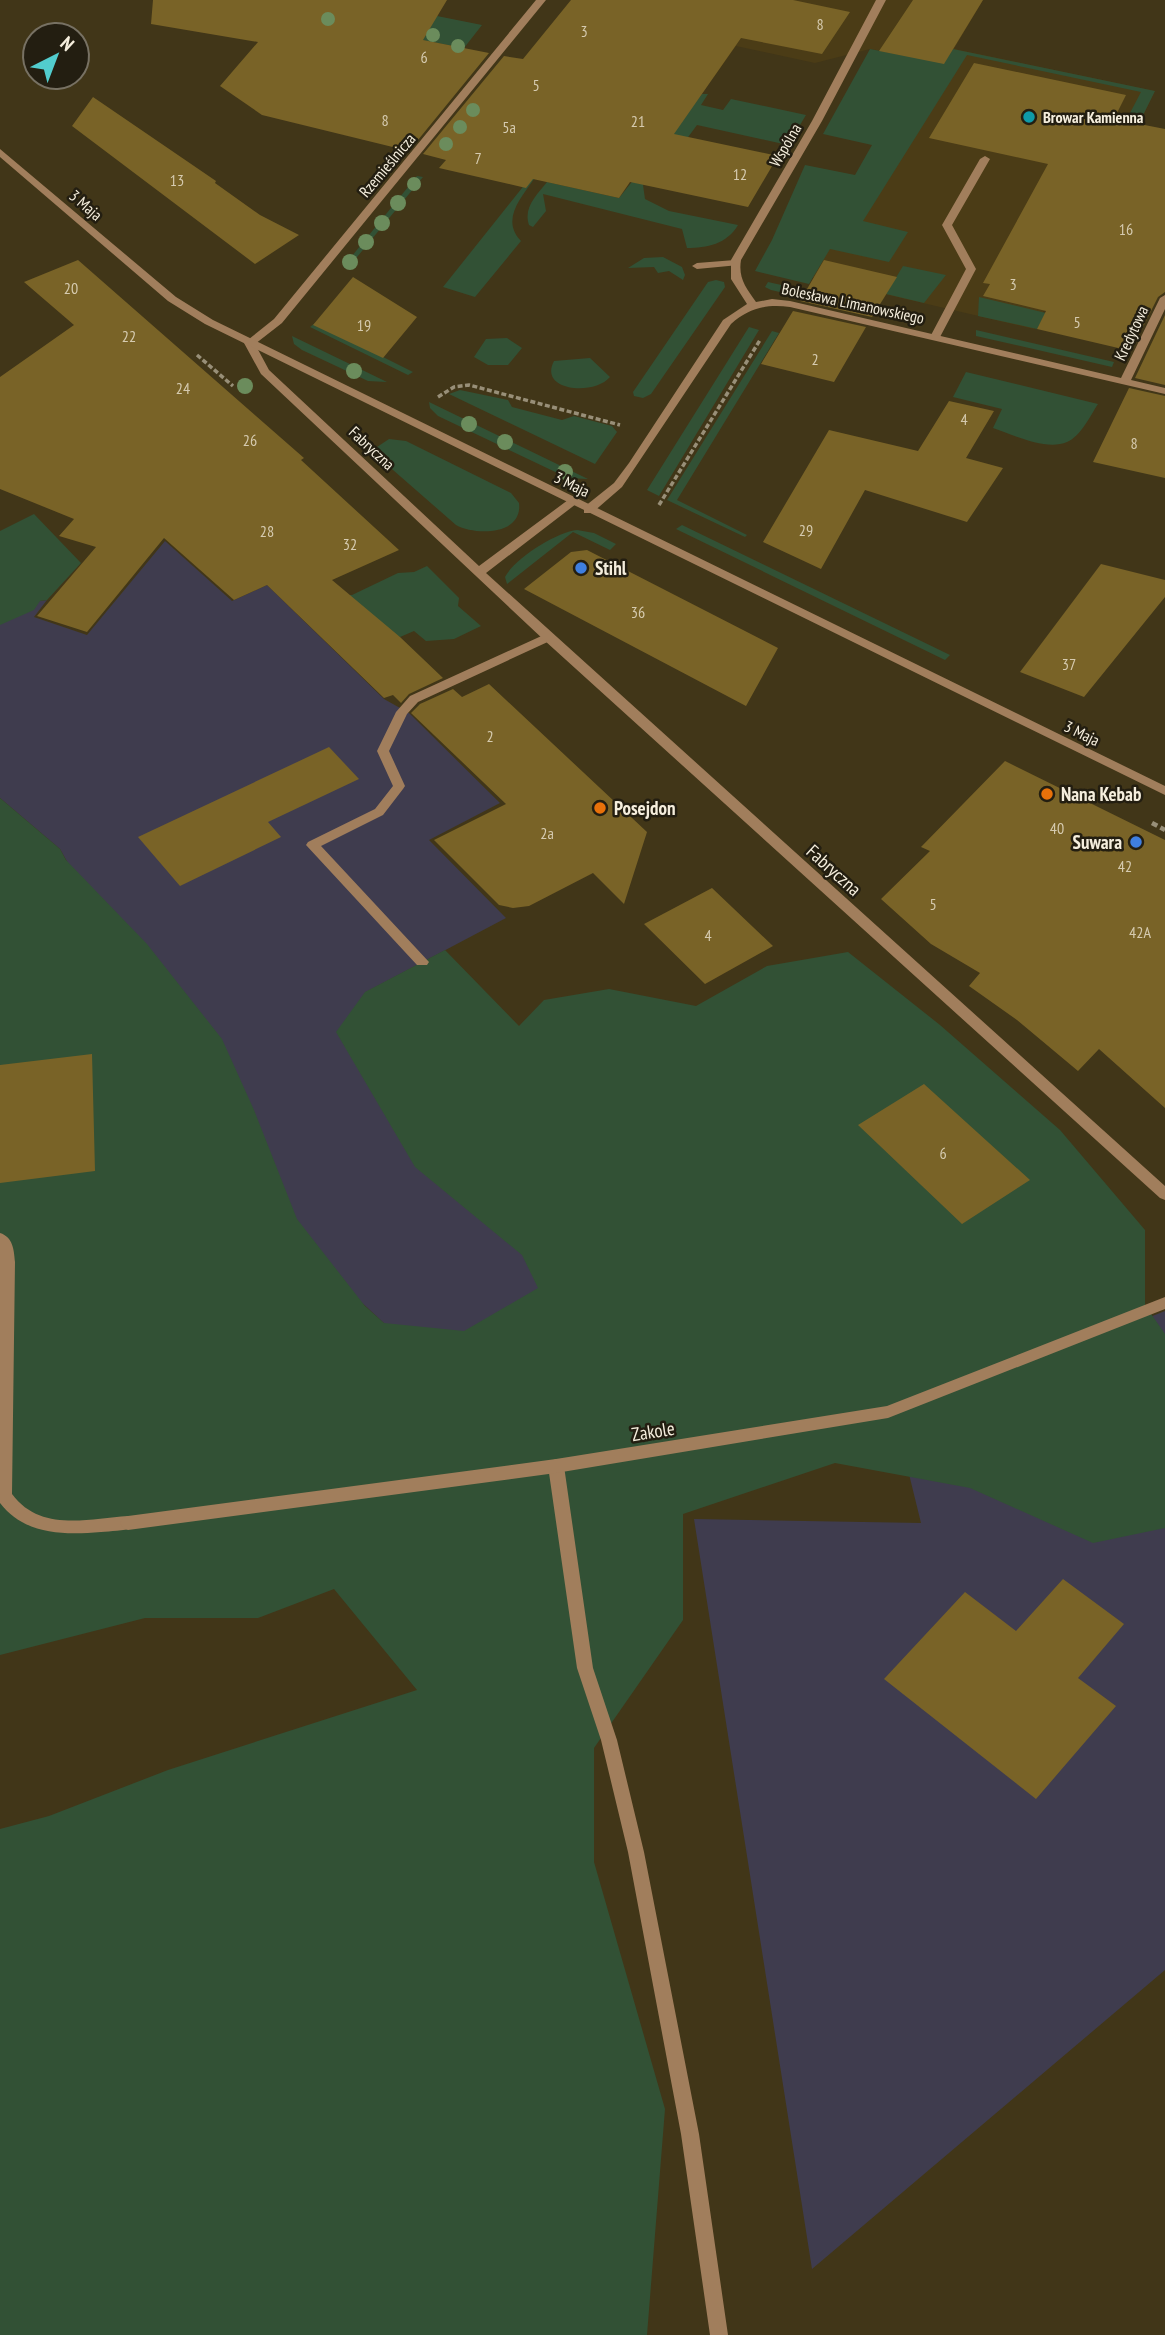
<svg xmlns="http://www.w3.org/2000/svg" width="1165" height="2335" viewBox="0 0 1165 2335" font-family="'PT Sans Narrow',sans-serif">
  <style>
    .built { fill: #4b3c16 }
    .industrial { fill: #3f3c4e }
    .green { fill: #325135 }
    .building { fill: #796327 }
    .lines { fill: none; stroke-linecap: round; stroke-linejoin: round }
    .path-far1 { stroke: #988f78; stroke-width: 3.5; stroke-dasharray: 5 2.5; stroke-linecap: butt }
    .path { stroke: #988f78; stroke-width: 4.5; stroke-dasharray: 6 3.5; stroke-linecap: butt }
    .service { fill: #a17e5c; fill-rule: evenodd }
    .minor { fill: #a17e5c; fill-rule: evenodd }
    .tertiary { fill: #a17e5c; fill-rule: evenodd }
    .tree { fill: #6b8c5c }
    .culture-dot { fill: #0f9aa8; stroke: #231e11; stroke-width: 2.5 }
    .shop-dot { fill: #3f7fe0; stroke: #231e11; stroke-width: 2.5 }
    .food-dot { fill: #e8710a; stroke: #231e11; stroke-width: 2.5 }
    .labels { text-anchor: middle; stroke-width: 5; stroke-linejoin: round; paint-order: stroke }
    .number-label { font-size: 16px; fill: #d6cbb0 }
    .far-poi-label { font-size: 16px; font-weight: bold; fill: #f5eedd; stroke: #231e11; text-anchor: start }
    .far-street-label { font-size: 16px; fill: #f5eedd; stroke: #231e11 }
    .poi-label { font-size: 19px; font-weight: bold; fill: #f5eedd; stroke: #231e11; text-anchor: start }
    .street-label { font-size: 19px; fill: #f5eedd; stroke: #231e11 }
  </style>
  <rect width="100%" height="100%" fill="#413618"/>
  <path class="built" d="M571,0H983L954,49L1155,91L1096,211L1034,329L812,277L943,63L870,49L815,63L736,46L714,77L618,58Z"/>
  <path class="industrial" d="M165,541L232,601L267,585L384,699L409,713L500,803L429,840L506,918L366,992L551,1279L439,1374L267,1215L60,849L0,798V614L14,605L47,600L34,617L87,635Z
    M1165,1311V1970L812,2269L694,1519L921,1523L895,1417Z"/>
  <path class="green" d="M407,10L482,25L464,48L282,14Z
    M870,49L944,63L953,49L1155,91L1103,196L1098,174L1141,92L967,55L863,221L908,232L889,262L830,249L809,284L755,271L772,240L805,165L855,175L872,145L823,134Z
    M702,94H708L701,105L723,110L731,99L806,115L788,145L697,125L672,159L643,185L645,199L669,211L738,225C727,244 707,248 687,248L682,229L543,194L546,211L533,227L529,225C523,207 537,195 547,182L619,198Z
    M417,176L423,177L348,268L343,267Z
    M530,178L534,179C520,199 501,220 521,241L475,297L443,287Z
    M663,257L682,267L685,275L683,280L669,271L658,273L654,267L628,268L644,258Z
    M903,266L946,275L924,303L886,294Z
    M716,280L724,282L725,287L651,394L643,398L634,396L633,392L708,282Z
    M768,282L915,315L910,322L771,290L765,287Z
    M979,297L1046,313L1037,329L978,316Z
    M315,323L413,372L408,375L310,327Z
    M749,327L759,330L659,496L647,490Z
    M976,330L1114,362L1112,367L976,336Z
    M772,331L779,333L677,500L747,535L745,537L667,500Z
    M292,336L387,382L368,381L302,350L294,344Z
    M507,338L522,348L508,365H488L474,357L486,339Z
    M590,358L610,377C594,396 538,391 554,361Z
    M966,372L1098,404C1090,416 1081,436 1067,442C1046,451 1013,435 993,428L1002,409L953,397Z
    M460,390L508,400L512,407L562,420L574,416L612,426L617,432L595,464L449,394Z
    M429,402L588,479L568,478L438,416L430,408Z
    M389,439L406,441L511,493L519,503C523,535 476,536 456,525L377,456V447Z
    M34,514L81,563L47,600L40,601L34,610L0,625V531Z
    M682,525L950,655L945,660L676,529Z
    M577,530L594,533L616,544L610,550L573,532L507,584L505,577C515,558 557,532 577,530Z
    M427,566L459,598L458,606L481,626L454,639L426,641L414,631L400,637L322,595H352L398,573L414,572Z
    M0,798L60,849L66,860L147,944L222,1039L254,1110L297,1219L365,1306L384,1323L464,1331L538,1288L522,1255L415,1167L336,1032L365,992L445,950L519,1026L544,1000L609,989L696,1006L767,966L848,952L940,1025L1060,1130L1145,1230V1305L1165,1334V1528L1093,1543L970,1488L835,1463L683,1514V1620L594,1748V1862L665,2109L647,2335H0V1829L49,1816L168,1770L417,1690L334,1589L258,1618H145L0,1655Z"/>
  <path class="building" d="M153,0H447L423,40L489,53L409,151L262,115L220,86L258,42L151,24Z
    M571,0H793L850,12L822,54L741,38L674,134L778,156L748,207L630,182L619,198L533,179L526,188L439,168L446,160L423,154L504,56L523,59Z
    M913,0H983L944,64L879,51Z
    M974,63L1126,95L1114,119L1165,129V292L1158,297L1131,351L1037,329L1046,311L983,296L990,284L983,283L1048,164L929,138Z
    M93,97L216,181L215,183L260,215L299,235L255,264L72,126Z
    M78,260L304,458L301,460L399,550L332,580L400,637L443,678L409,694L401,703L393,695L384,698L267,585L234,600L164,538L87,632L37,616L96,547L59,536L74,519L0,489V377L74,325L24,282Z
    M824,260L897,277L872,317L800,301Z
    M353,277L417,317L383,358L313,325Z
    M793,311L866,327L834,382L761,364Z
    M1165,315V385L1135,378Z
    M1129,388L1165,396V478L1093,462Z
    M949,401L994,411L966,458L1003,468L967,522L865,490L821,569L763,542L829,430L918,451Z
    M587,550L778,648L746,706L524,589L571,552Z
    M1101,564L1165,580V597L1084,697L1020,672Z
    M489,684L647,832L624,904L593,873L529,906L513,908L499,905L434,840L506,804L411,713L420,704L453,689L462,697Z
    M329,747L359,779L268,822L281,837L180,886L138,837Z
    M1005,761L1165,840V1108L1099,1049L1078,1071L1017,1020L969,986L980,973L931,944L881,899L930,851L921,847Z
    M712,888L773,946L705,984L644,924Z
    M92,1054L95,1171L0,1183V1065Z
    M924,1084L1030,1180L962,1224L858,1125Z
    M1063,1579L1124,1624L1078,1678L1116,1706L1036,1799L884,1679L965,1592L1016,1631Z"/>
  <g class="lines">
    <path class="path-far1" d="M197,355L233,386
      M438,397L454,387L469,385L620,425
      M659,505L760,340"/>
    <path class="path" d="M1152,823L1165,830"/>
    <path class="service" d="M985,156L990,159L952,225L976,269L940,337L939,339H931L930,337L966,269L942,225L980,159Z
      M735,260L739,261V265L697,269L692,266L697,263Z
      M548,633L554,637L552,640L418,702L407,714L389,751L405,786L403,789L383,815L321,846L429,962L427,965H417L306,845L308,842L375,809L393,786L377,751L396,712L410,696Z
      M0,1233C13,1237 14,1250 15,1262L12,1494C40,1532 87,1519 128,1516L133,1518L136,1523L133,1528C123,1531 111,1531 101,1532C63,1535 25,1535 0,1503Z
      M556,1459L561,1461L564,1466L593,1668L617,1740L644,1852L699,2134L728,2335H710L681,2134L628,1852L601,1740L577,1668L548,1466L551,1461Z"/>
    <path class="minor" d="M536,0H546L282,323L255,344L269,370L479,566L568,500H576V504L486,573L1165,1186V1200L1160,1198L544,640L261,374L244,343L274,319Z
      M876,0H886L822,121L741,260C738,278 746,288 756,302L772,299L790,301L1121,378L1160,298L1165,295V309L1131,380L1165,388V394L790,307C766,304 749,308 731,324L622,487L592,513H584V507L614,483L629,463L723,320L747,304L731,279V260L812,121Z
      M1165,1297V1309L888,1418L556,1473L128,1530L123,1528L120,1523L123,1518L128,1516L556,1459L887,1406Z"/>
    <path class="tertiary" d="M0,149L176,297L213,320L1165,786V795L205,324L168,301L0,157Z"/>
  </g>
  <g class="tree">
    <circle cx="328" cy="19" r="7"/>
    <circle cx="433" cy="35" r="7"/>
    <circle cx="458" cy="46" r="7"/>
    <circle cx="473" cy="110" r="7"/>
    <circle cx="460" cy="127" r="7"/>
    <circle cx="446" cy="144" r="7"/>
    <circle cx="414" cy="184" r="7"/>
    <circle cx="398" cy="203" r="8"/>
    <circle cx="382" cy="223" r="8"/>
    <circle cx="366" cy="242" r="8"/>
    <circle cx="350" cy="262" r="8"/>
    <circle cx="354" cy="371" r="8"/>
    <circle cx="245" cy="386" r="8"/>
    <circle cx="469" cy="424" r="8"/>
    <circle cx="505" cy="442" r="8"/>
    <circle cx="565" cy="472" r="8"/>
  </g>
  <circle class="culture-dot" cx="1029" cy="117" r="7"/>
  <g class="shop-dot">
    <circle cx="581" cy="568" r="7"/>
    <circle cx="1136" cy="842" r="7"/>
  </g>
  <g class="food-dot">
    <circle cx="1047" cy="794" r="7"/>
    <circle cx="600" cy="808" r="7"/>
  </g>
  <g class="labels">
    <g class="number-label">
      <text x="820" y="30">8</text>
      <text x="584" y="37">3</text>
      <text x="424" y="63">6</text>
      <text x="536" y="91">5</text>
      <text x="385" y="126">8</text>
      <text x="638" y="127">21</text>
      <text x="509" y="133">5a</text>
      <text x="478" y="164">7</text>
      <text x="740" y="180">12</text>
      <text x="177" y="186">13</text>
      <text x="1126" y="235">16</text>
      <text x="1013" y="290">3</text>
      <text x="71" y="294">20</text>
      <text x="1077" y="328">5</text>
      <text x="364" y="331">19</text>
      <text x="129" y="342">22</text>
      <text x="815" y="365">2</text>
      <text x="183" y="394">24</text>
      <text x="964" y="425">4</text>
      <text x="250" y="446">26</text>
      <text x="1134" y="449">8</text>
      <text x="806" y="536">29</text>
      <text x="267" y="537">28</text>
      <text x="350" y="550">32</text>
      <text x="638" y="618">36</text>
      <text x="1069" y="670">37</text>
      <text x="490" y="742">2</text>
      <text x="1057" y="834">40</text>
      <text x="547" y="839">2a</text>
      <text x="1125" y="872">42</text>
      <text x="933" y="910">5</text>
      <text x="1140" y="938">42A</text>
      <text x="708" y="941">4</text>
      <text x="943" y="1159">6</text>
    </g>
    <g class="far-poi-label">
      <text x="1043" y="123">Browar Kamienna</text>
    </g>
    <g class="far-street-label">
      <text transform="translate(785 145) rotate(-60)" y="6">Wspólna</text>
      <text transform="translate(387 165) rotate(-50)" y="6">Rzemieślnicza</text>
      <text transform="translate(86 205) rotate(41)" y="6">3 Maja</text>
      <text transform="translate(853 303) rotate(12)" y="6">Bolesława Limanowskiego</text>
      <text transform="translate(1131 333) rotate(-65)" y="6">Kredytowa</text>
      <text transform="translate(372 448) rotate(43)" y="6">Fabryczna</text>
      <text transform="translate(572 484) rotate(26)" y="6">3 Maja</text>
      <text transform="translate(1082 733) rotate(26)" y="6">3 Maja</text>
    </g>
    <g class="poi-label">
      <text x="595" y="575">Stihl</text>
      <text x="1061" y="801">Nana Kebab</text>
      <text x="614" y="815">Posejdon</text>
      <text x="1122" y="849" text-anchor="end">Suwara</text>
    </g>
    <g class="street-label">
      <text transform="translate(834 870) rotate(42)" y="7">Fabryczna</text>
      <text transform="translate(653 1431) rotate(-9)" y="7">Zakole</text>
    </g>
  </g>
  <g transform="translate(56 56) rotate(42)"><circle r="33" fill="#231e11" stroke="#777163" stroke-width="2"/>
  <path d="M0-5L12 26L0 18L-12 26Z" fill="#52cdce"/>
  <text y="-10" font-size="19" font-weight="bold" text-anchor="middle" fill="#f5eedd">N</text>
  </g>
</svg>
